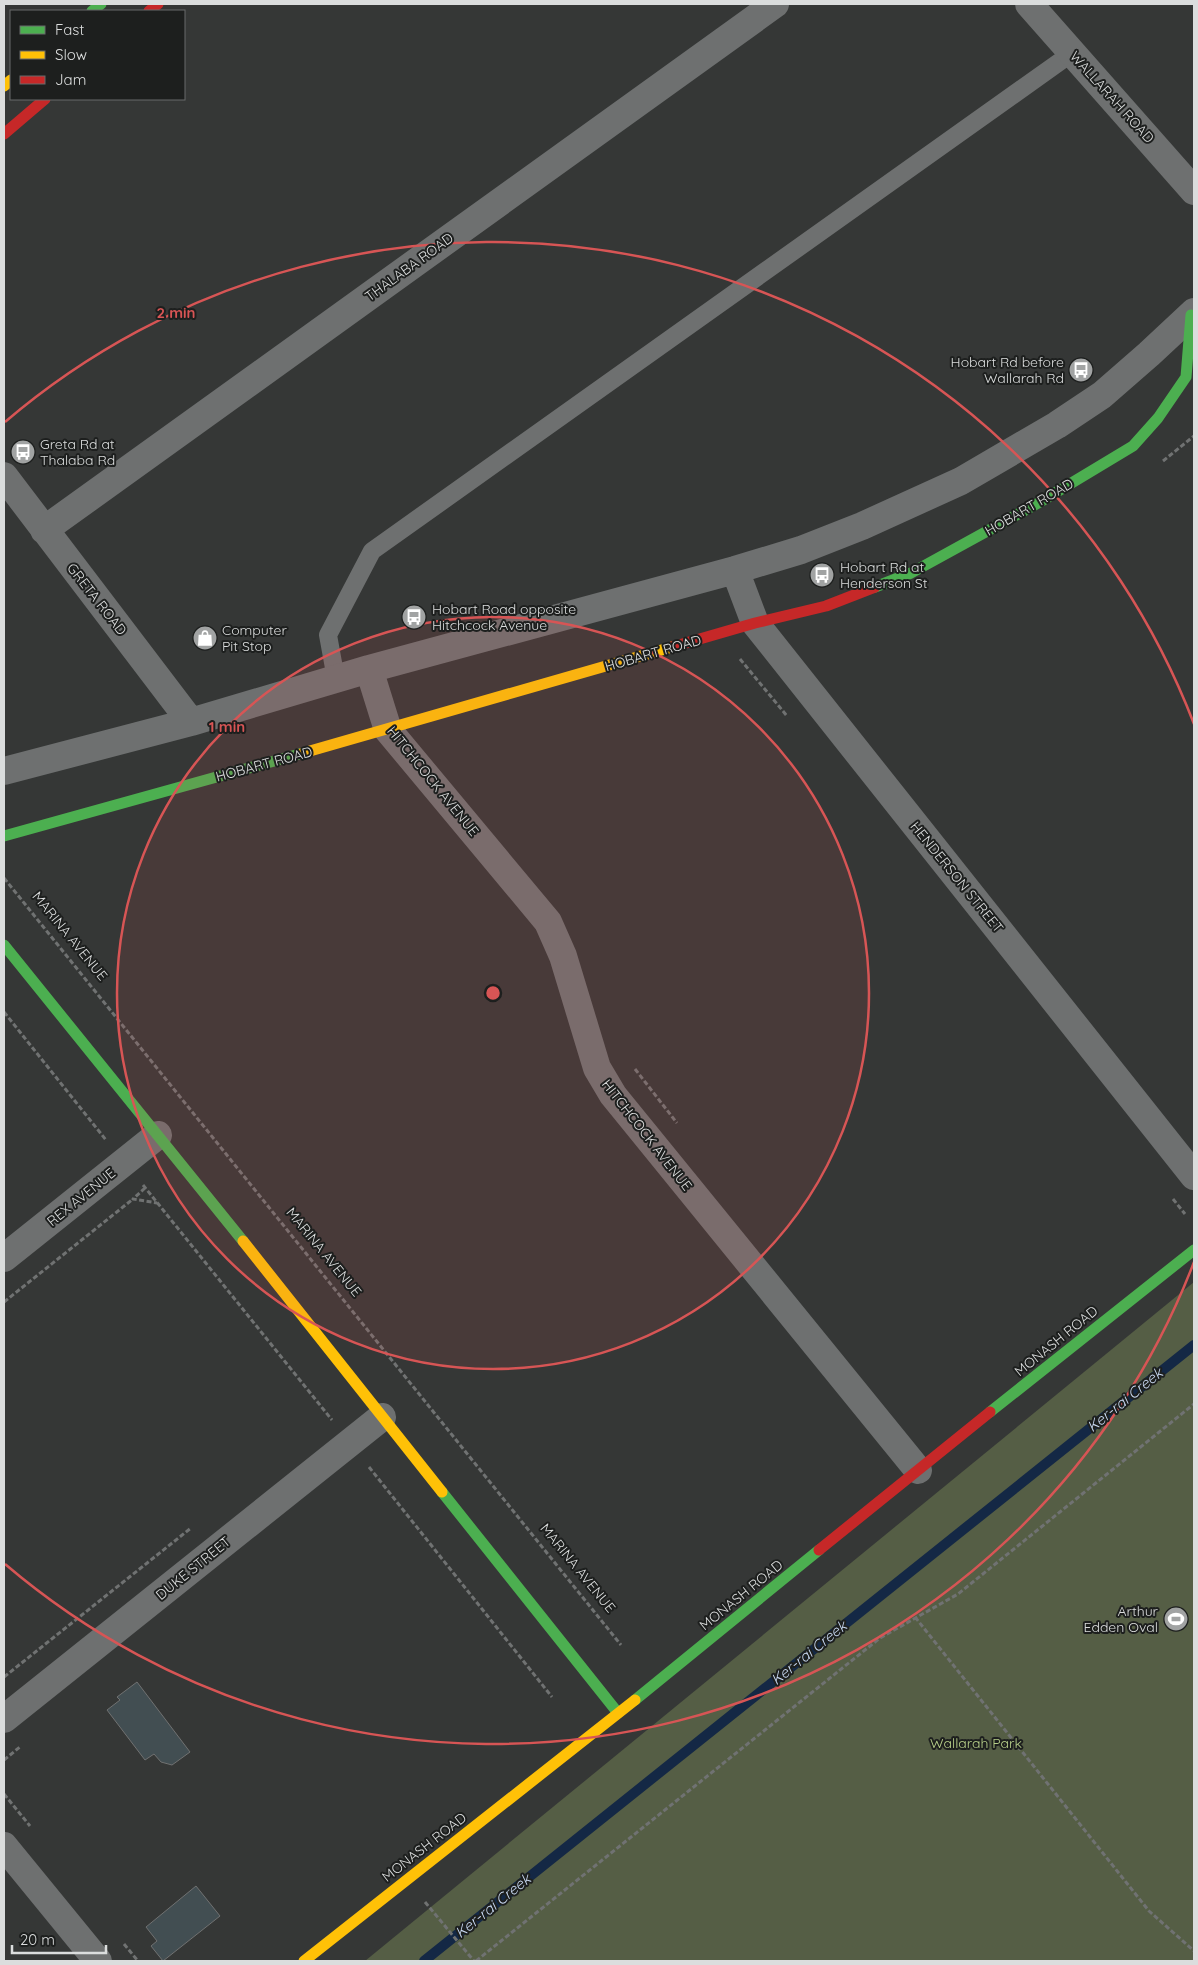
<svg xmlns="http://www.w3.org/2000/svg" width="1198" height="1965" viewBox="0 0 1198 1965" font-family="Quicksand,sans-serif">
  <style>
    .green { fill: #555e45 }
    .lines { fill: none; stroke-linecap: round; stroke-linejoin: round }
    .stream { stroke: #142845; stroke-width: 10 }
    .building { fill: #424e52; stroke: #707171 }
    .path { stroke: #707272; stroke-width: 3; stroke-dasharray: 5 2.5; stroke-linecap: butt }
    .lane { stroke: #6e7070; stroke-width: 18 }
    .street { stroke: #6e7070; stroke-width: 28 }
    .fast { stroke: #4caf50; stroke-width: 11 }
    .slow { stroke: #ffc107; stroke-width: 11 }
    .jam { stroke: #c62828; stroke-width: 11 }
    .ring { fill: none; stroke: #d75555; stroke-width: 2.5 }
    .labels { text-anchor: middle; stroke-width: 4; stroke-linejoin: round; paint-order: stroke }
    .street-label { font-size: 14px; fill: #dbdddd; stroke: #1d1f1e }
    .poi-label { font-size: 14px; fill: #dbdddd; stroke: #1d1f1e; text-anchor: start }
    .park-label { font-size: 14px; fill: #b8d08a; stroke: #1d1f1e }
    .water-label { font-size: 15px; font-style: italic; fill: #cadaf3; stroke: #1d1f1e }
    .centre { fill: #d75555; stroke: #1d1f1e; stroke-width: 2.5 }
    .ring-label { font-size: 15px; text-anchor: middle; font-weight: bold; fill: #d75555; stroke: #1d1f1e; stroke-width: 4; stroke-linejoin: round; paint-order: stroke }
  </style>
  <rect width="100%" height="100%" fill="#353736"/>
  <path class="green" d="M1194,1282V1961H365Z"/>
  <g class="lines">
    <path class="stream" d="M424,1961L1194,1345"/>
  </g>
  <path class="building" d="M137,1682L190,1752L172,1765L161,1762L154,1754L145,1760L107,1710L120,1700L117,1697Z
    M196,1886L220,1916L163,1961L151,1946L157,1941L146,1927Z"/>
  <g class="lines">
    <path class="path" d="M1163,461L1194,436
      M740,659L787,716
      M4,878L621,1645
      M4,1012L106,1140
      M635,1069L677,1123
      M143,1185L332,1420
      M145,1188L133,1199L157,1203
      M1173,1199L1185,1214
      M4,1302L133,1199
      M369,1467L552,1697
      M915,1617L1149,1911L1194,1951
      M4,1677L191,1528
      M4,1760L21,1746
      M4,1794L30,1826
      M425,1902L474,1961
      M124,1944L138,1961
      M476,1961L880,1638L958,1594L1194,1404"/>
    <path class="lane" d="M336,679L328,635L372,551L1072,53"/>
    <path class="street" d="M1029,4L1194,191
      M4,476L191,722
      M44,530L775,4
      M735,570L755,623L1194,1176
      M369,669L388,730L548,922L563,956L597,1068L613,1095L918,1470
      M4,771L191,722L369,669L735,570L801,550L862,526L961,481L1057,425L1102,395L1149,354L1194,312
      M4,1258L158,1135
      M4,1719L382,1417
      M4,1846L98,1961"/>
    <path class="fast" d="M92,11L101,4
      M875,587L911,573L1040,502L1133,446L1158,418L1186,377L1191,315
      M4,836L303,753
      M4,945L243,1241
      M990,1412L1194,1250
      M442,1492L618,1713
      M635,1700L819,1550"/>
    <path class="slow" d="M4,86L11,80
      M303,753L672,647
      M243,1241L442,1492
      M304,1961L635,1700"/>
    <path class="jam" d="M149,11L158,4
      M4,134L45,99
      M672,647L755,623L826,606L875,587
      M819,1550L990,1412"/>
  </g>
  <circle cx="493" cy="993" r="376" fill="#d75555" fill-opacity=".12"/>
  <g class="ring">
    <circle cx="493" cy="993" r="376"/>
    <path d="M1194 1262A751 751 0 0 1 5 1564M5 422A751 751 0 0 1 1194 724"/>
  </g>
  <defs>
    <symbol id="bus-disc" viewBox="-11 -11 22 22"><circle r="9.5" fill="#a1a3a3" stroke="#1d1f1e"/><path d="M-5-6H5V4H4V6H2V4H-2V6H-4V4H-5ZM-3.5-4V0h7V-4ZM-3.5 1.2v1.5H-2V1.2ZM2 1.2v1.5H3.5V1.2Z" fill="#fff"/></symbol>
    <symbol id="shop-disc" viewBox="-11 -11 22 22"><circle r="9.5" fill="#a1a3a3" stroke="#1d1f1e"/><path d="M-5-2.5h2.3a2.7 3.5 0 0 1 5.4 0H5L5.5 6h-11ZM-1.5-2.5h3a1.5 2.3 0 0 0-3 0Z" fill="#fff"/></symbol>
    <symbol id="stadium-disc" viewBox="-11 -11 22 22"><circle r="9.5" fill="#a1a3a3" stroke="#1d1f1e"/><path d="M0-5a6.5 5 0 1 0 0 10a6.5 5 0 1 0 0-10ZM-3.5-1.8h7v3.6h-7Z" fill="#fff"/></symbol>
  </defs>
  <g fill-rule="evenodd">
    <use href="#bus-disc" x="1067" y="356" width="28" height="28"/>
    <use href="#bus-disc" x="9" y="438" width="28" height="28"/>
    <use href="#bus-disc" x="808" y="561" width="28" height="28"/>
    <use href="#bus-disc" x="400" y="603" width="28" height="28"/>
    <use href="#shop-disc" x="191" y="624" width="28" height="28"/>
    <use href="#stadium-disc" x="1162" y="1605" width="28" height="28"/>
  </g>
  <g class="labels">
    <g class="street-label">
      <text transform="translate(1112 97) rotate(48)" y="5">WALLARAH ROAD</text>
      <text transform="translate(409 267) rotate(-36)" y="5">THALABA ROAD</text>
      <text transform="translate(1029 507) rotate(-30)" y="5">HOBART ROAD</text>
      <text transform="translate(97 599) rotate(52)" y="5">GRETA ROAD</text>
      <text transform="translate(653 653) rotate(-16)" y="5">HOBART ROAD</text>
      <text transform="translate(264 764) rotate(-15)" y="5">HOBART ROAD</text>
      <text transform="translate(433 781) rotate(51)" y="5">HITCHCOCK AVENUE</text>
      <text transform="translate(957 877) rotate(51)" y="5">HENDERSON STREET</text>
      <text transform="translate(70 936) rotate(51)" y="5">MARINA AVENUE</text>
      <text transform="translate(647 1135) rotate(52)" y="5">HITCHCOCK AVENUE</text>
      <text transform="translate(81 1197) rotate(-39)" y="5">REX AVENUE</text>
      <text transform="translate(324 1252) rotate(51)" y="5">MARINA AVENUE</text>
      <text transform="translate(1056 1341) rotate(-39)" y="5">MONASH ROAD</text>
      <text transform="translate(193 1568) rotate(-39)" y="5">DUKE STREET</text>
      <text transform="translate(578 1568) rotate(51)" y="5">MARINA AVENUE</text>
      <text transform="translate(741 1595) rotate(-39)" y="5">MONASH ROAD</text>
      <text transform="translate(424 1847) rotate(-38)" y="5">MONASH ROAD</text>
    </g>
    <g class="poi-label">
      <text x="1064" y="367" text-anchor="end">Hobart Rd before<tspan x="1064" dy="16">Wallarah Rd</tspan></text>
      <text x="40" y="449">Greta Rd at<tspan x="40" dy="16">Thalaba Rd</tspan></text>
      <text x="840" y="572">Hobart Rd at<tspan x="840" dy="16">Henderson St</tspan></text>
      <text x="432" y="614">Hobart Road opposite<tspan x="432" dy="16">Hitchcock Avenue</tspan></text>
      <text x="222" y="635">Computer<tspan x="222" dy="16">Pit Stop</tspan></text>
      <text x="1158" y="1616" text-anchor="end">Arthur<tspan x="1158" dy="16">Edden Oval</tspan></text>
    </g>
    <g class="park-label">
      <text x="976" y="1748">Wallarah Park</text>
    </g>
    <g class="water-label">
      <text transform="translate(1125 1400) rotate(-39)" y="5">Ker-rai Creek</text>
      <text transform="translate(809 1653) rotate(-39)" y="5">Ker-rai Creek</text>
      <text transform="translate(493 1906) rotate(-39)" y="5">Ker-rai Creek</text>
    </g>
  </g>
  <circle cx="493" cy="993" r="8" class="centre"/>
  <g class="ring-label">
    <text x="176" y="318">2 min</text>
    <text x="227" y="732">1 min</text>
  </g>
  <rect width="1198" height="1965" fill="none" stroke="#dbdddd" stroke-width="10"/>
  <rect x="10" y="10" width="175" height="90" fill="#1d1f1e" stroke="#696b6a"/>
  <rect x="20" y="26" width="25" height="8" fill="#4caf50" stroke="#696b6a"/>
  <text x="55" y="35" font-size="15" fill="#dbdddd">Fast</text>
  <rect x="20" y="51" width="25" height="8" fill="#ffc107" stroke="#696b6a"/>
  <text x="55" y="60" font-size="15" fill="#dbdddd">Slow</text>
  <rect x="20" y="76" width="25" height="8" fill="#c62828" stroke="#696b6a"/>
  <text x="55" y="85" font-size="15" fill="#dbdddd">Jam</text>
  <path d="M12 1945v8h94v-8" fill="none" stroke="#dbdddd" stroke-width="2.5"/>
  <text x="20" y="1945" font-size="15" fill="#dbdddd" stroke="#1d1f1e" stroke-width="4" paint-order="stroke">20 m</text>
</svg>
